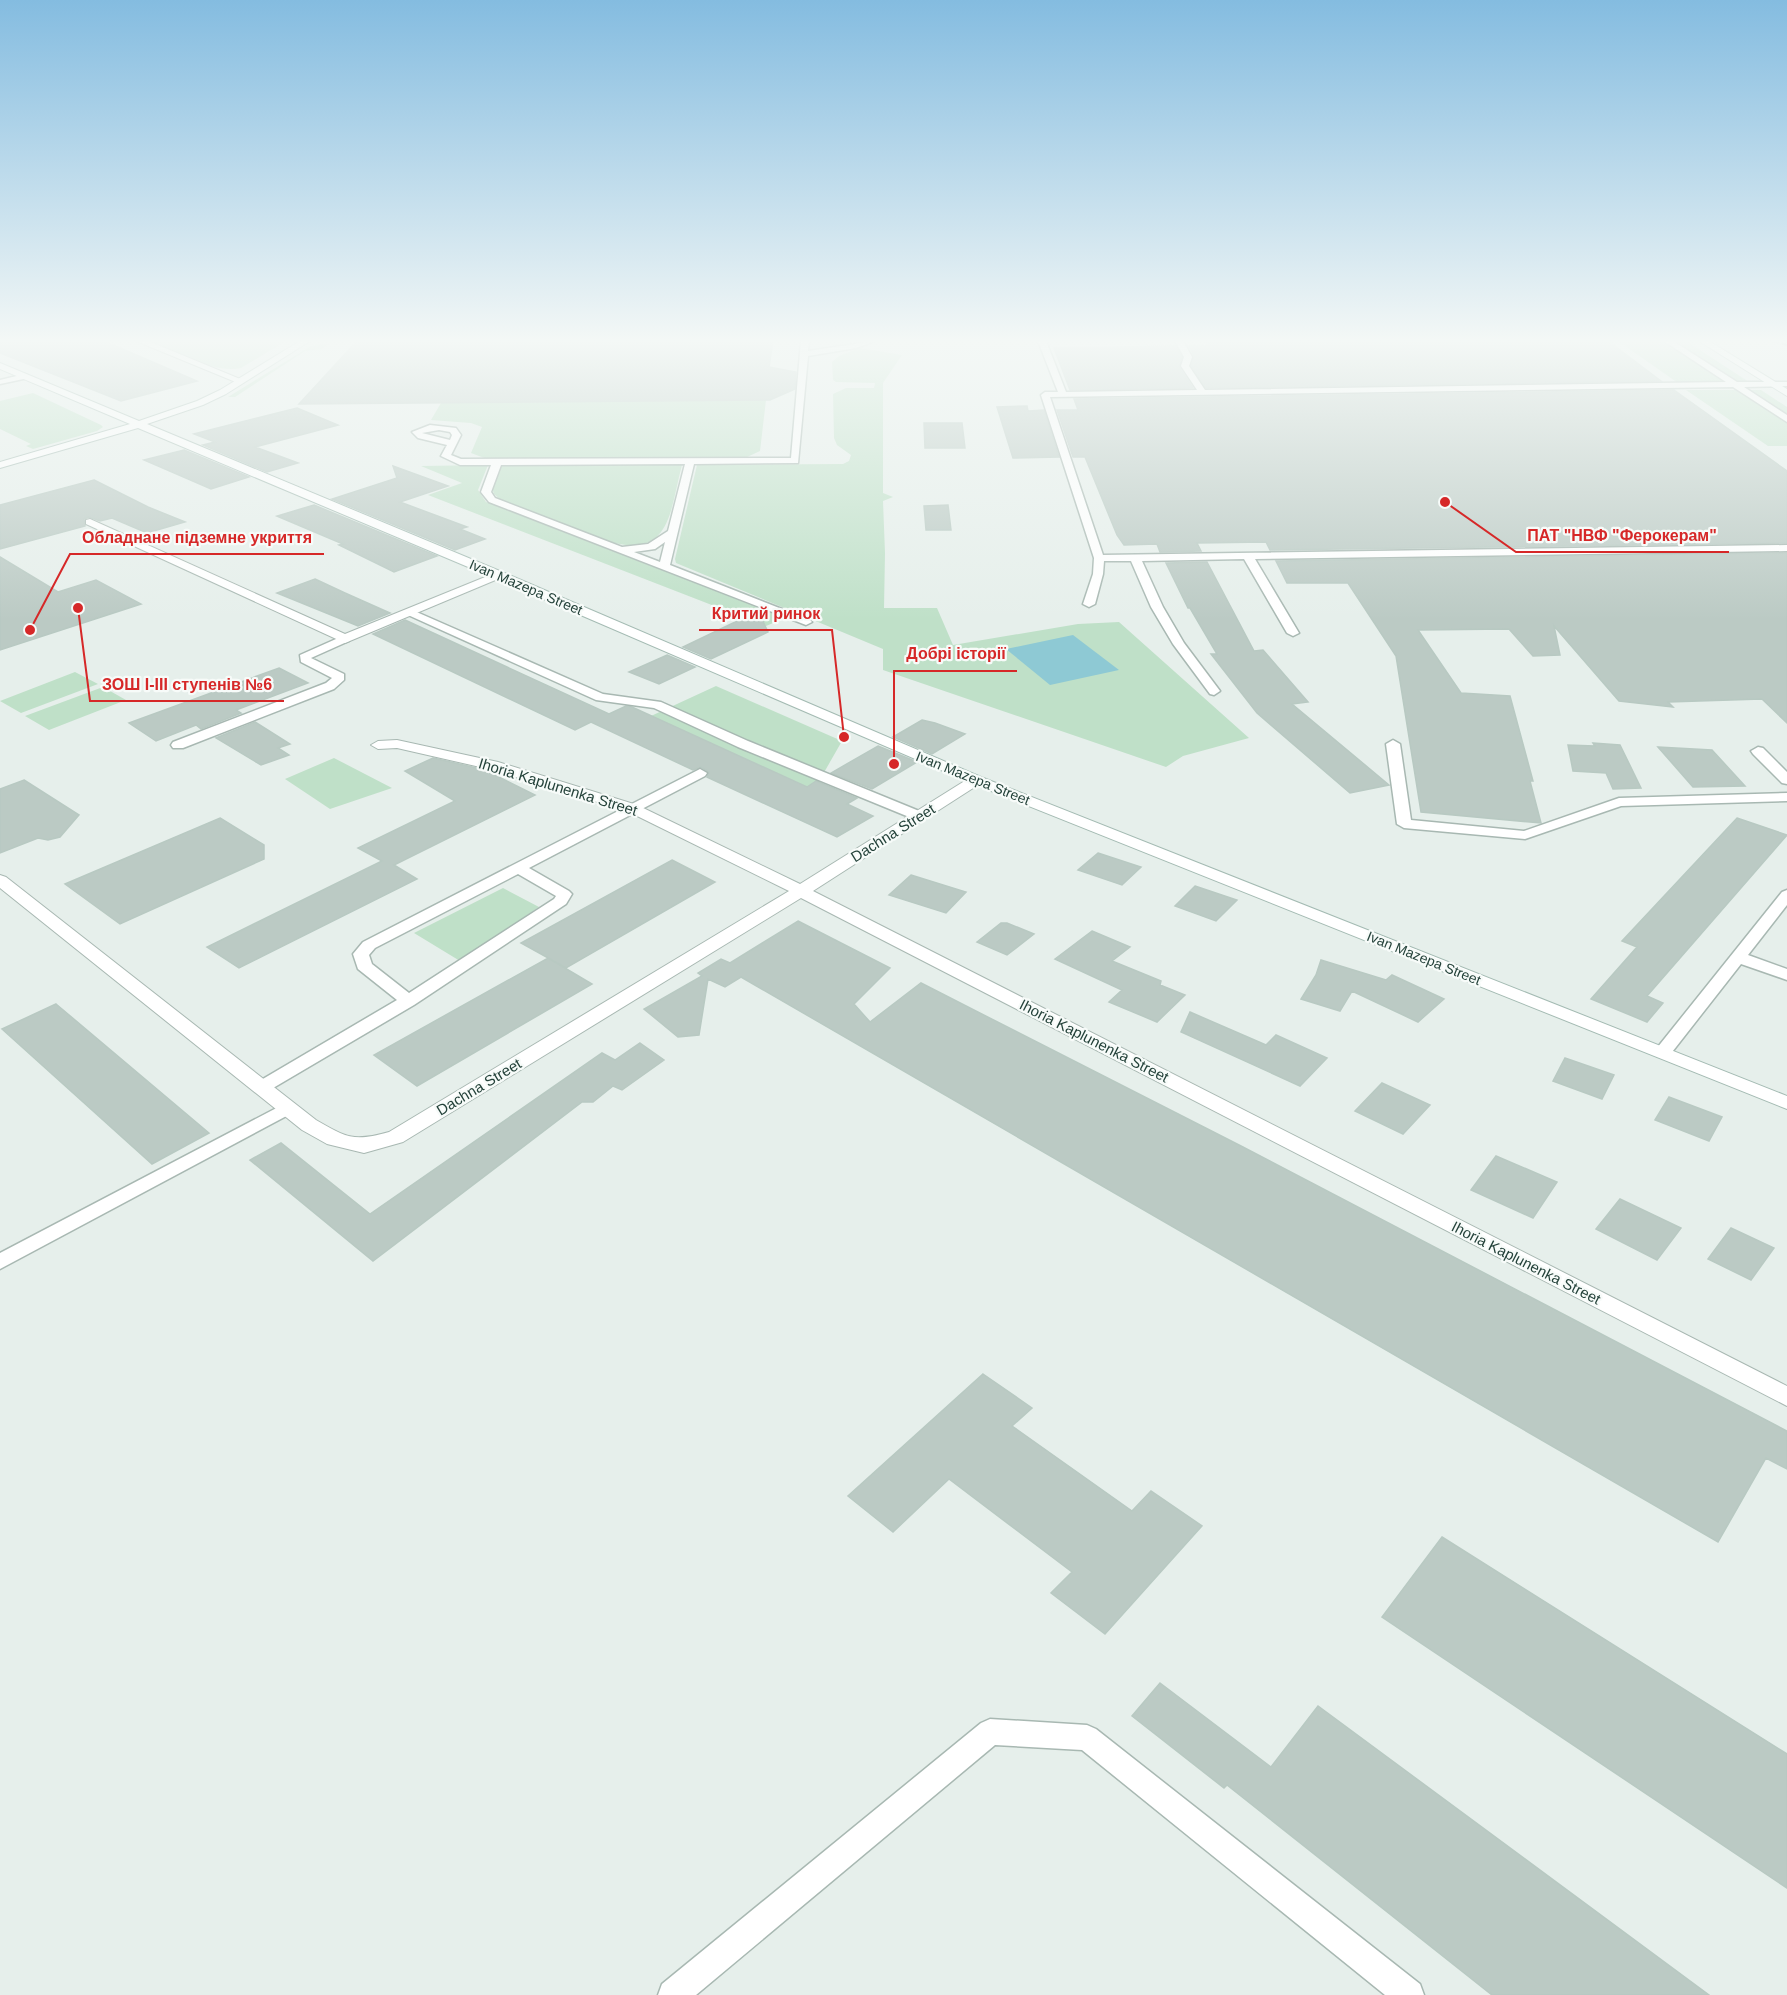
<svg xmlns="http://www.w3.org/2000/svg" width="1787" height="1995" viewBox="0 0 1787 1995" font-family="Arial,sans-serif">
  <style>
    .green { fill: #bfe0c8 }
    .water { fill: #8ec9d4 }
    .building { fill: #bbcac4; stroke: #b8c9c2; stroke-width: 1.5 }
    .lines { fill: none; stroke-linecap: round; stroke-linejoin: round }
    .lane-casing { stroke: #a8b8b2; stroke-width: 3 }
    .street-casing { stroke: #a8b8b2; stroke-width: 2 }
    .secondary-casing { stroke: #a4bbb3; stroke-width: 2 }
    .lane { fill: #fff; fill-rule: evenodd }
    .street { fill: #fff; fill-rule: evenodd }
    .secondary { fill: #fff; fill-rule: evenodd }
    .rail { stroke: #5f7d75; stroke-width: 2; stroke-dasharray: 7 3; stroke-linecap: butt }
    .labels { text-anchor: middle; stroke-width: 4.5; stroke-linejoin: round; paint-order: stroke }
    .far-street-label { font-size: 14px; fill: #24423a; stroke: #f7fbf9 }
    .street-label { font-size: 15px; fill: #24423a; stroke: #f7fbf9 }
    .leader { fill: none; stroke: #d62828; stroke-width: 2 }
    .callout-dot { fill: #d62828; stroke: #f7fbf9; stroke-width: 2 }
    .callout-label { font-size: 16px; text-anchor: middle; font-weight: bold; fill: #d62828; stroke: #f7fbf9; stroke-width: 4.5; stroke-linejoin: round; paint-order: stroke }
  </style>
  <rect width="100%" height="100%" fill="#e6efeb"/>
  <path class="green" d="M148,341H286L241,368C214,374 174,351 148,341Z
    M1618,341H1686L1749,382L1678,383Z
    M328,344L322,349L305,351L235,397H228L311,346Z
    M860,348L902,355L883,383V493L893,497L883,501L885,553L884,608H937L953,645L1078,624L1119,622L1249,738L1183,756L1166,767L883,670V649L676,563L675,559L697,465L843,464L849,461L851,455L837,445L834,438L833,394L846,388H874L875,383L836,382L833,380L832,362L839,356Z
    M1686,390H1761L1787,407V446H1768Z
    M33,393L101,425L103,427L97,431L33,449L26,446L31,444L0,429V401Z
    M766,400L760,451L745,458L487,459L471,453L482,427L471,423L431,420L441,403Z
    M488,465L478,490L486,502L785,618L766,626L428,495L462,483L421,466Z
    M502,465H682C670,508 672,559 611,542L501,500L494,494L492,488Z
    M75,672L98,684L21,713L0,701Z
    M716,686L842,741L814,790L651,716Z
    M103,687L126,700L49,730L25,716Z
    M334,758L392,788L330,809L285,779Z
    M503,888L539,907L460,961L414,933Z"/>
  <path class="water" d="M1073,635L1119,670L1050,685L1006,649Z"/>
  <path class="building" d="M0,341H104L197,381L121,401L0,353Z
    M357,341H773L769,367L796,372L795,389L770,400L299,404Z
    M1205,341H1608L1661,381L1206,388L1191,366L1194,356L1189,346H1208Z
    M1175,346L1182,357L1179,367L1193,388L1070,390L1054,348Z
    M1674,390L1787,471V543L1270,550L1266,542L1197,543L1201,551L1160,552L1157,544L1124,545L1117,535L1085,457H1073L1057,410H1078L1074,399Z
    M1027,406L1028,411L1044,410L1059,457L1013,458L997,407Z
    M297,408L338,425L255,447L298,463L267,472L203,445L215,442L194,434Z
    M924,423H962L965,448H925Z
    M184,450L249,477L211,489L144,460Z
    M393,466L448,486L400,502L467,527L460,529L485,539L455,550L332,499L397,478Z
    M94,480L148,507L185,522L147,533L112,518L100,521L89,517L84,519L85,526L0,549V505Z
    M314,505L437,556L394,572L339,545L343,544L277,516Z
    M948,505L951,530H926L924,506Z
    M1787,553V723L1762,699L1668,702L1673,707L1619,701L1554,626L1560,655L1533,656L1509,629L1418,630L1461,693L1510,696L1533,781H1530L1541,823L1421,812L1396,656L1348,583H1287L1276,561Z
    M0,557L58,592L96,580L141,604L0,650Z
    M1207,562L1254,651L1263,650L1308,702L1292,704L1389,785L1350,793L1257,713L1211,654H1217L1190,608H1188L1166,563Z
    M315,579L345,593L390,613L358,626L277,593Z
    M758,611L768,632L711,659L683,647Z
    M405,620L609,714L626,706L632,707L807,787L816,781L857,798L847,804L873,816L837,837L707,777L709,772L701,767L693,770L591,722L575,730L373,634Z
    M667,655L695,667L659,684L629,672Z
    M279,668L308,683L236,710L241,713L201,729L196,725L156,741L129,723Z
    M922,720L935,723L965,734L932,754L893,737Z
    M255,722L290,744L278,748L289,755L261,765L216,738Z
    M1593,743L1620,745L1641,788L1613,789L1606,773L1573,771L1568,745L1595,746Z
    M878,746L917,762L872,789L831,773Z
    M1658,747L1712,750L1745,786L1693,787Z
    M433,758L485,770L535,795L394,865L417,879L239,968L207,947L382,861L358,848L455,801L405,771Z
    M24,780L79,815L60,837L48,840L38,838L0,853V789Z
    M220,818L264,845V859L120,924L65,884Z
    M1737,818L1787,835L1647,996L1663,1003L1647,1022L1591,999L1637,947L1622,941Z
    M1098,853L1141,867L1122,885L1078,870Z
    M672,860L715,882L566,968L521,943Z
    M911,875L966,892L946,913L889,895Z
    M1195,886L1237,900L1216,921L1175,906Z
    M798,921L890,968L854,1004L870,1022L921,983L1241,1146L1787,1431V1469L1766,1458L1718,1542L741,977L725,987L708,979L699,1035L678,1037L644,1009L702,976L698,973L721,959L730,963Z
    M1001,923H1007L1034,934L1007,955L977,942Z
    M1092,931L1130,947L1112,961L1161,981L1160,985L1185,995L1157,1022L1109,1002L1122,990L1055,959Z
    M548,958L592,984L417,1086L374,1055Z
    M1321,960L1386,980L1392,975L1444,999L1418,1022L1352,991L1340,1011L1301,999L1316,975Z
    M56,1004L209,1133L152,1164L2,1029Z
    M1190,1012L1266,1045L1276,1035L1327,1058L1300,1086L1181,1032Z
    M640,1043L664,1060L622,1090L613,1086L593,1102H582L373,1261L250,1160L281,1143L370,1214L602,1053L615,1060Z
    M1565,1058L1614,1075L1602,1099L1553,1081Z
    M1382,1083L1430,1105L1403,1134L1355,1111Z
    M1669,1097L1722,1117L1709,1141L1655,1120Z
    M1496,1156L1557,1182L1533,1218L1471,1190Z
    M1620,1199L1681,1228L1657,1260L1596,1229Z
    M1731,1228L1774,1248L1751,1280L1708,1259Z
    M983,1374L1032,1408L1012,1426L1132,1511L1151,1491L1202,1526L1105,1634L1051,1593L1072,1572L949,1479L893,1532L848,1496Z
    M1442,1537L1787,1754V1888L1382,1617Z
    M1160,1683L1271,1767L1318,1706L1709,1995H1492L1227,1785L1224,1788L1132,1716Z"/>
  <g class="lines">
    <defs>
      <path id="lane" d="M801,341H809L808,351L875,341L856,348L808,356L798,463L694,464L670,565L810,620L812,622L806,625L489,502L481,492L491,465H460L441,456L447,445L418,438L412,432L430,425L456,428L461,435L451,455L461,459L791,458ZM439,430L450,432L452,435L450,440L422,433ZM685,464L668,531L648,544L622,547L495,498L491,492L501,465ZM665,542L660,562L634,552L655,549Z
        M1038,341H1046L1066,392L1197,390L1181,366L1184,357L1175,341H1183L1192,357L1189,366L1205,390L1726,382L1664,341H1673L1737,382H1787V386L1744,387L1787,415V422L1733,387L1050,397L1103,555L1787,545V551L1255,559L1299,633L1293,636L1287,633L1244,559L1142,561L1163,607L1184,643L1220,691L1214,695L1210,694L1173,644L1151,607L1131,561H1104L1103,574L1095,604L1089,607L1083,604L1093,574L1094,558L1041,395L1045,392H1058Z
        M25,374L29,376L28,378L0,384V380Z
        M412,610L603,694L661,702L748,741L924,813L926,816L924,819H914L738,747L654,708L596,700L408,615L406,613Z
        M345,635L351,639L349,641L311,658L344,674V680L334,689L183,748H173L171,745L173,742L326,683L332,678L301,662L300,655Z
        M1393,740L1400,744L1411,820L1524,831L1619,798L1787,793V801L1621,806L1525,839L1404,828L1397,824L1386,744Z
        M1758,747L1763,748L1787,772V784L1782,783L1753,754L1751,751Z
        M700,769L707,773L705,776L529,868L569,891L572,894L566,904L414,1005L268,1091H256L253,1087L256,1083L397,1000L358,969L353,954L363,942ZM518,874L556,896L554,899L409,993L372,964L369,955L375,948Z
        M1787,890V905L1748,955L1787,969V980L1741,964L1669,1056H1657L1654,1052L1657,1048L1782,892Z
        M288,1102L294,1104L297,1108L294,1112L0,1269V1253Z
        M990,1719L1087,1725L1096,1729L1420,1984L1424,1995H1385L1082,1750L995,1745L696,1995H658L662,1984L981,1723Z"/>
      <path id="street" d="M136,341H148L245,381L238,383Z
        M90,519L345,634L495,573H503L505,576L345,643L86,524V520Z
        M397,740L498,762L637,805L800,884L971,777H981L983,780L981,783L813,891L1787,1386V1406L801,898L403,1142L364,1153L327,1144L302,1130L0,888V875L6,877L316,1120C347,1138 354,1142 389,1132L789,891L627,811L489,769L397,748L378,749L371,745L378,741Z"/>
      <path id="secondary" d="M300,341H310L226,394L203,405L147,424L507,574L981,777L1787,1096V1109L971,783L499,580L138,428L0,468V462L130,424L0,369V363L139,421L197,401L220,390Z
        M1699,341H1709L1787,389V396Z"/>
    </defs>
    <use href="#lane" class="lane-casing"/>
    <use href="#street" class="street-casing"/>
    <use href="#secondary" class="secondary-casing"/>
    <use href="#lane" class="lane"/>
    <use href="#street" class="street"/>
    <use href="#secondary" class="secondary"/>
    <path class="rail" d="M1772,341L1787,345"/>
  </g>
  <linearGradient id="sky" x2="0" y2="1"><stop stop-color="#84bce0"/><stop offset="0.55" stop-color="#f4f8f6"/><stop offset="1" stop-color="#f4f8f6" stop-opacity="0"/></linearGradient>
  <rect width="1787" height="620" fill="url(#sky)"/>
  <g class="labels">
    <g class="far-street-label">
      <text transform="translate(526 587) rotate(23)" y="5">Ivan Mazepa Street</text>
      <text transform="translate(973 778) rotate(22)" y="5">Ivan Mazepa Street</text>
      <text transform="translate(1424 958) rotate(22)" y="5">Ivan Mazepa Street</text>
    </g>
    <g class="street-label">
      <text transform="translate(558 787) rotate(17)" y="5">Ihoria Kaplunenka Street</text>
      <text transform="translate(893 833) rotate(-32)" y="5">Dachna Street</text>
      <text transform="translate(1094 1041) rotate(27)" y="5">Ihoria Kaplunenka Street</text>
      <text transform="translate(479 1087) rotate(-31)" y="5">Dachna Street</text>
      <text transform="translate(1526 1263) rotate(27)" y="5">Ihoria Kaplunenka Street</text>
    </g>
  </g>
  <path class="leader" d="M1445 502L1516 552H1729M30 630L70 554H324M844 737L832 630H699M894 764L894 671H1017M78 608L90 701H284"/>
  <g class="callout-dot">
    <circle cx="1445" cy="502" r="6"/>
    <circle cx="30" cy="630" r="6"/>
    <circle cx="844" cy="737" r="6"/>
    <circle cx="894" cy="764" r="6"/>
    <circle cx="78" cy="608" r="6"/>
  </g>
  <g class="callout-label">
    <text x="1622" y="541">ПАТ "НВФ "Ферокерам"</text>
    <text x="197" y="543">Обладнане підземне укриття</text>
    <text x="766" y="619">Критий ринок</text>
    <text x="956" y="659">Добрі історії</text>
    <text x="187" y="690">ЗОШ І-ІІІ ступенів №6</text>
  </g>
</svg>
